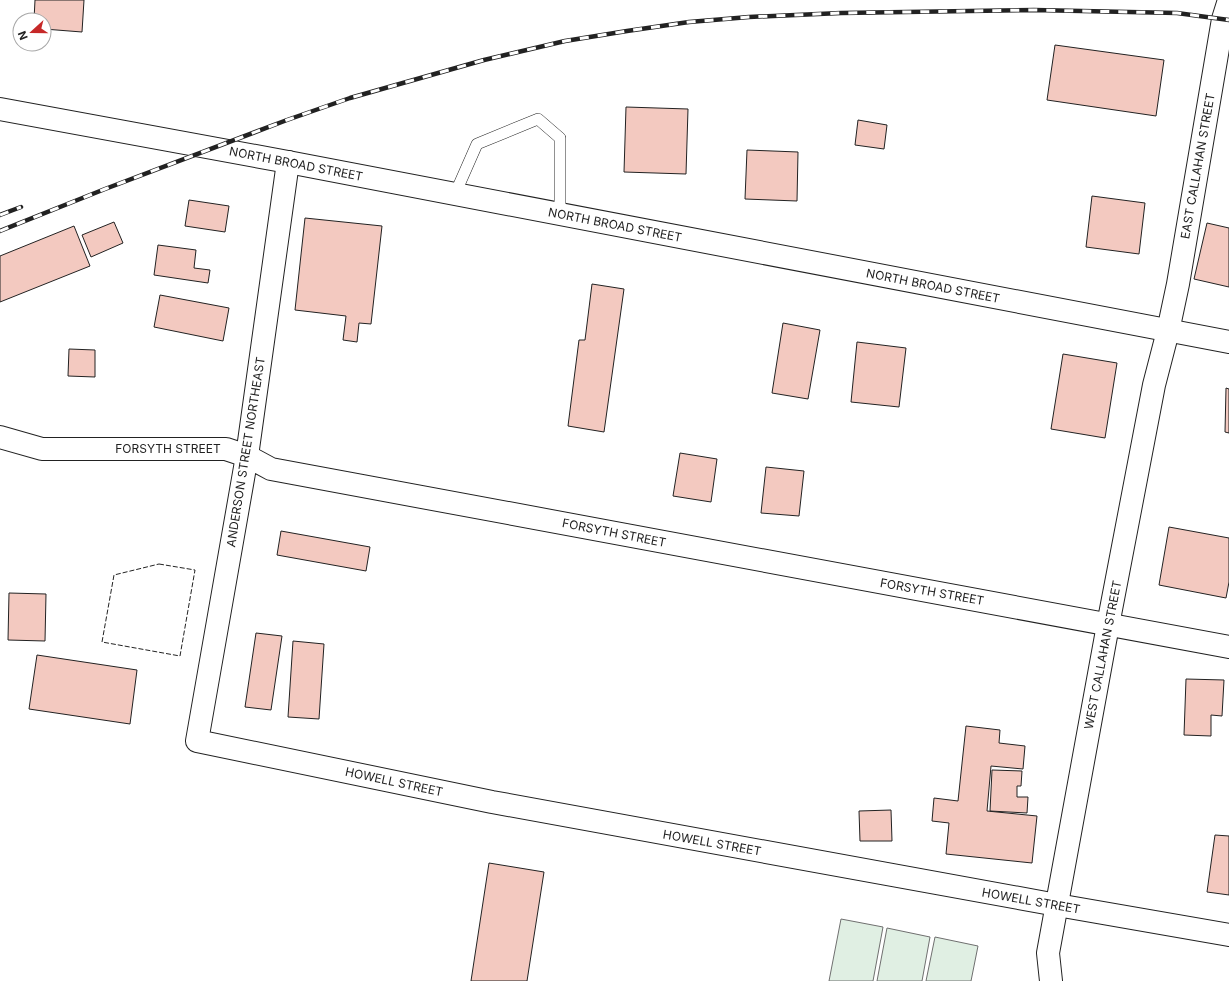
<svg xmlns="http://www.w3.org/2000/svg" width="1229" height="981" viewBox="0 0 1229 981" font-family="Inter,sans-serif">
  <style>
    .green { fill: #e0efe3; stroke: #6f6f6f }
    .building { fill: #f3c9c0; stroke: #222 }
    .lines { fill: none; stroke-linecap: round; stroke-linejoin: round }
    .service-casing { stroke: #222; stroke-width: 12 }
    .minor-casing { stroke: #222; stroke-width: 24 }
    .tertiary-casing { stroke: #222; stroke-width: 24 }
    .primary-casing { stroke: #222; stroke-width: 24 }
    .service { stroke: #fff; stroke-width: 11 }
    .minor { stroke: #fff; stroke-width: 22 }
    .tertiary { stroke: #fff; stroke-width: 22 }
    .primary { stroke: #fff; stroke-width: 22 }
    .rail-casing { stroke: #222; stroke-width: 4.5 }
    .rail { stroke: #fff; stroke-width: 3; stroke-dasharray: 9; stroke-linecap: butt }
    .fence { stroke: #222; stroke-width: 1; stroke-dasharray: 5 2; stroke-linecap: butt }
    .labels { text-anchor: middle; stroke-width: 3; stroke-linejoin: round; paint-order: stroke }
    .street-label { font-size: 12px; fill: #222; stroke: #fff }
  </style>
  <rect width="100%" height="100%" fill="#fff"/>
  <path class="green" d="M841,919L883,927L873,981H829Z
    M887,928L930,937L922,981H877Z
    M935,937L978,946L971,981H926Z"/>
  <path class="building" d="M35,0H84L82,32L44,29V20H34Z
    M1055,45L1164,60L1156,116L1047,100Z
    M626,107L688,109L686,174L624,172Z
    M858,120L887,125L884,149L855,145Z
    M747,150L798,152L797,201L745,199Z
    M1092,196L1145,203L1139,254L1086,247Z
    M189,200L229,206L225,232L185,226Z
    M305,218L382,226L371,324L359,323L357,342L343,340L346,316L295,310Z
    M114,222L123,243L91,257L82,235Z
    M1207,223L1229,228V287L1194,279Z
    M74,226L90,266L0,302V256Z
    M158,245L196,250L194,268L210,270L208,283L154,275Z
    M592,284L624,289L604,432L568,426L579,340H585Z
    M160,295L229,308L223,341L154,327Z
    M783,323L820,330L808,399L772,393Z
    M857,342L906,348L899,407L851,402Z
    M69,349L95,350V377L68,376Z
    M1063,354L1117,363L1105,438L1051,429Z
    M1226,388L1229,389V433L1225,432Z
    M680,453L717,459L711,502L673,496Z
    M766,467L804,471L799,516L761,513Z
    M1169,527L1229,538V582L1226,598L1159,585Z
    M281,531L370,547L366,571L277,555Z
    M9,593L46,594L45,641L8,640Z
    M256,633L282,636L271,710L245,707Z
    M293,641L324,644L319,719L288,717Z
    M37,655L137,670L130,724L29,709Z
    M1186,679L1224,680L1222,716L1211,715V736L1184,735Z
    M966,726L1000,730L999,743L1025,746L1023,769L991,766L987,811L1037,816L1032,863L946,854L949,823L932,821L934,798L958,801Z
    M992,770L1022,771L1021,786H1017V797H1028L1027,813L990,811Z
    M891,810L892,841H860L859,811Z
    M1215,835L1229,836V895L1207,892Z
    M489,863L544,872L527,981H471Z"/>
  <g class="lines">
    <defs>
      <path id="service" d="M455,194L477,144L538,119L560,138V214"/>
      <path id="minor" d="M288,162L247,456L197,741L492,802L1057,905L1229,935
        M0,437L42,449H226L247,456L271,469L1229,647"/>
      <path id="tertiary" d="M1051,981L1048,953L1108,625L1154,385L1168,331L1178,284L1223,19L1229,0"/>
      <path id="primary" d="M0,109L288,162L1229,342"/>
    </defs>
    <use href="#service" class="service-casing"/>
    <use href="#minor" class="minor-casing"/>
    <use href="#tertiary" class="tertiary-casing"/>
    <use href="#primary" class="primary-casing"/>
    <use href="#service" class="service"/>
    <use href="#minor" class="minor"/>
    <use href="#tertiary" class="tertiary"/>
    <use href="#primary" class="primary"/>
    <defs>
      <path id="rail" d="M0,215L21,207
        M0,231L105,189L287,120L350,98L484,60L565,41L627,31L689,22L749,17L841,13L1034,10L1177,13L1229,20"/>
    </defs>
    <use href="#rail" class="rail-casing"/>
    <use href="#rail" class="rail"/>
    <path class="fence" d="M159,564L195,570L180,656L102,642L114,575Z"/>
  </g>
  <g class="labels">
    <g class="street-label">
      <text transform="translate(296 164) rotate(11)" y="4">NORTH BROAD STREET</text>
      <text transform="translate(1198 166) rotate(-80)" y="4">EAST CALLAHAN STREET</text>
      <text transform="translate(615 225) rotate(11)" y="4">NORTH BROAD STREET</text>
      <text transform="translate(933 286) rotate(11)" y="4">NORTH BROAD STREET</text>
      <text x="168" y="453">FORSYTH STREET</text>
      <text transform="translate(246 452) rotate(-81)" y="4">ANDERSON STREET NORTHEAST</text>
      <text transform="translate(614 533) rotate(11)" y="4">FORSYTH STREET</text>
      <text transform="translate(932 592) rotate(10)" y="4">FORSYTH STREET</text>
      <text transform="translate(1103 655) rotate(-79)" y="4">WEST CALLAHAN STREET</text>
      <text transform="translate(394 782) rotate(12)" y="4">HOWELL STREET</text>
      <text transform="translate(712 843) rotate(10)" y="4">HOWELL STREET</text>
      <text transform="translate(1031 901) rotate(10)" y="4">HOWELL STREET</text>
    </g>
  </g>
  <g transform="translate(32 32) rotate(249)"><circle r="19" fill="#ffffff" stroke="#a7a7a7"/>
  <path d="M0-3L7 15L0 10L-7 15Z" fill="#c62828"/>
  <text y="-6" font-size="11" font-weight="bold" text-anchor="middle" fill="#222222">N</text>
  </g>
</svg>
